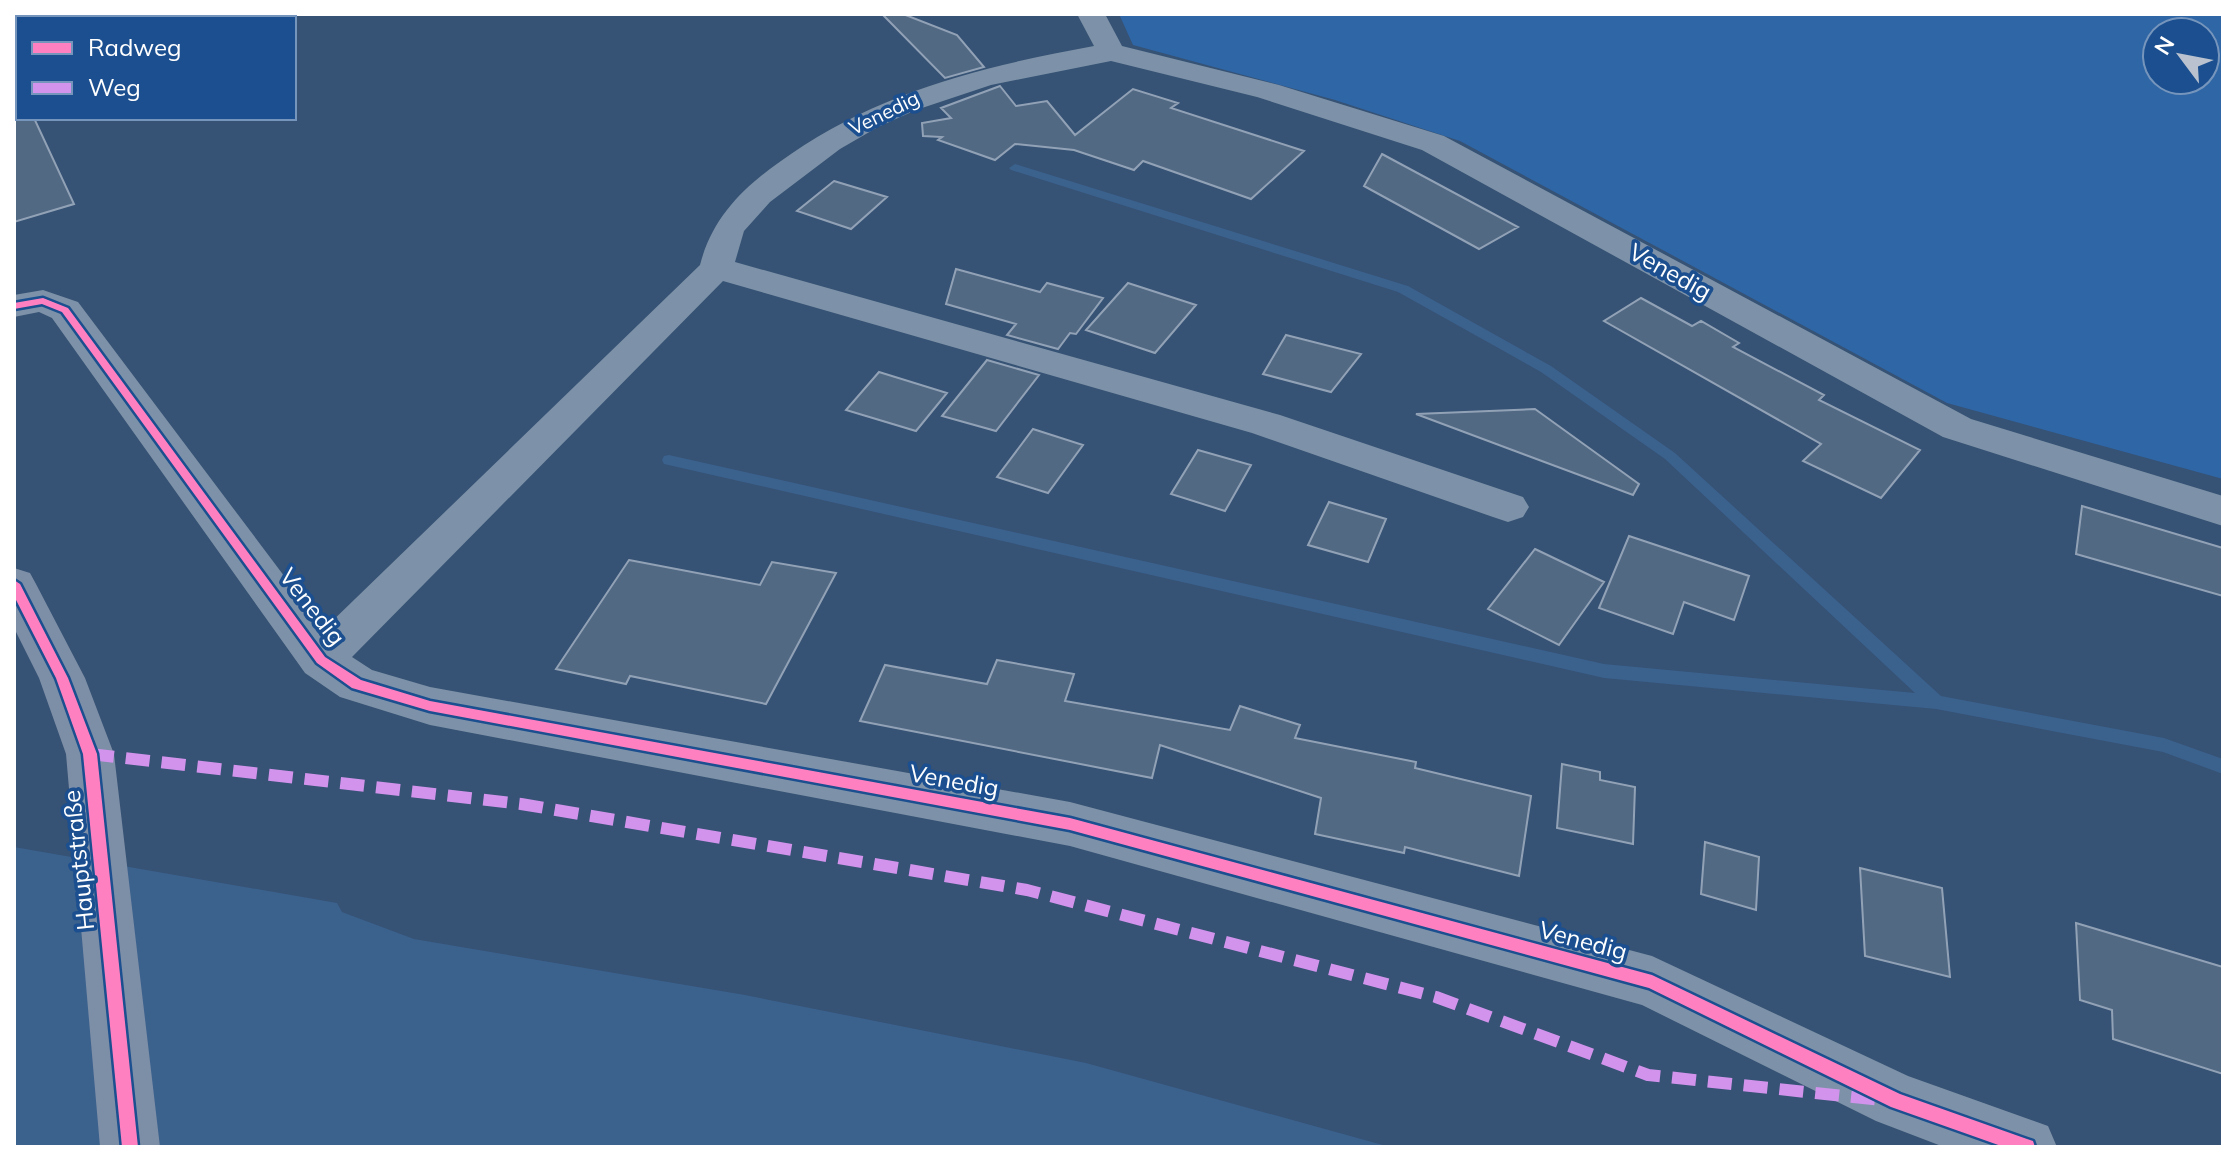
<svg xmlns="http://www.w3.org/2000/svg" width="2237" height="1161" viewBox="0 0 2237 1161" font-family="Mulish,sans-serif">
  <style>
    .green { fill: #2f66a5; fill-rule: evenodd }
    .water { fill: #3b618d }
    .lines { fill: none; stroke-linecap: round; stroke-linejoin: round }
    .stream { fill: #3b618d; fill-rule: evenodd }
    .building { fill: #526984; stroke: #92a2b6; stroke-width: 2 }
    .minor { fill: #7d92a8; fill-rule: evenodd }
    .major { fill: #7d8ea7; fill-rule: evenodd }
    .quiet { stroke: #d193ec; stroke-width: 12; stroke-dasharray: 24 12; stroke-linecap: butt }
    .cycleway-casing { stroke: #1b4f8f; stroke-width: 5 }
    .cycleway { fill: #ff80c0; fill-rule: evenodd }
    .labels { text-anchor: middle; stroke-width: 7; stroke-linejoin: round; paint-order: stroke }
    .far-street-label { font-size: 20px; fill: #fff; stroke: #1b4f8f }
    .street-label { font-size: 24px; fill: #fff; stroke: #1b4f8f }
  </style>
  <rect width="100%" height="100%" fill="#365274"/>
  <path class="green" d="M1119,14H2223V479L1947,403L1460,141L1335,100L1133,45ZM2157,32H2205V80H2157Z"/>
  <path class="water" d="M14,847L337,903L342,912L414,939L745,995L1086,1063L1390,1147H14Z"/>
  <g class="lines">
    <path class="stream" d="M1015,164L1408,286L1551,366L1675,453L1941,696L2164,738L2223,759V774L2163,752L1936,709L1604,678L664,464L662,460L664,456L669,455L1604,664L1915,693L1665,459L1541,372L1398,292L1011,170L1009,168Z"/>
  </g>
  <path class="building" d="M882,14H903L957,35L984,67L945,78Z
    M14,74L18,82V118H34L74,204L14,222Z
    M1000,86L1016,106L1047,101L1075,135L1133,89L1178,103L1171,108L1304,151L1251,199L1143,161L1134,170L1074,150L1015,144L995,160L938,140L942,137L923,136L922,123L951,118L941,108Z
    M1382,154L1518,227L1479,249L1364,186Z
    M834,181L887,197L851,229L797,211Z
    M956,269L1040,292L1047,283L1103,298L1076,334L1070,333L1058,349L1007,335L1016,324L946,304Z
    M1128,283L1196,305L1155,353L1086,330Z
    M1641,298L1692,326L1701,321L1739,343L1733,347L1824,395L1819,400L1920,450L1881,498L1803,461L1821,444L1604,321Z
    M1286,335L1361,354L1331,392L1263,374Z
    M987,360L1039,375L996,431L942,416Z
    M879,372L947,393L916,431L846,410Z
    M1535,409L1639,484L1633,495L1416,414Z
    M1033,429L1083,445L1048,493L997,477Z
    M1198,450L1251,465L1225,511L1171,494Z
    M1329,502L1386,519L1368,562L1308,545Z
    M2082,506L2223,548V596L2076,554Z
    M1629,536L1749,576L1734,620L1684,602L1673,634L1599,608Z
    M1535,549L1604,582L1559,645L1488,609Z
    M629,560L760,585L772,562L836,573L766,704L630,676L626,684L556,669Z
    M997,660L1074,674L1065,701L1230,730L1240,706L1300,725L1295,738L1416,762L1415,768L1531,796L1519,876L1405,847L1404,853L1315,834L1321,798L1160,745L1152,778L860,721L885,665L987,684Z
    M1562,764L1600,772V780L1635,787L1633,844L1557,828Z
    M1705,842L1759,857L1756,910L1701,894Z
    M1860,868L1942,888L1950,977L1865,956Z
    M2076,923L2223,967V1074L2113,1039L2112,1010L2080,1000Z"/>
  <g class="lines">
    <path class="minor" d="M1077,14H1105L1122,46L1279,85L1444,136L1971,419L2223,496V526L1943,437L1422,150L1257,97L1111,61L991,85L916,110L878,127L840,149L770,202L744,231L735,262L1280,415L1523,497L1529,507L1523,517L1508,522L1493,517L1252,433L723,281L352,657L372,670L430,687L1070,802L1652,956L1908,1076L2048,1126L2057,1147H1944L1876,1121L1642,1005L1070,846L430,725L340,697L305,673L52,318L39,312L14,317V295L43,290L78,302L324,629L700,265C713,214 748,183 791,154C882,91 985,66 1094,46Z"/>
    <path class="major" d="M14,568L30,573L36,584L85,678L114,754L160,1147H100L66,754L39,678L14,628Z"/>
    <path class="quiet" d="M90,754L521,804L1027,890L1436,997L1648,1075L1881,1100"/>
    <defs>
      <path id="cycleway" d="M43,298L68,308L325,657L361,680L430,701L1070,818L1652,975L1900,1094L2027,1139L2033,1141L2035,1147H2004L1891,1107L1649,988L1070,830L430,711L352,688L317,663L62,312L42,304L14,309V303Z
        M14,580L20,584L68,678L97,754L138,1147H122L83,754L56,678L14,596Z"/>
    </defs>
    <use href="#cycleway" class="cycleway-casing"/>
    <use href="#cycleway" class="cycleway"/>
  </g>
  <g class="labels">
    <g class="far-street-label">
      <text transform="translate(884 113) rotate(-26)" y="7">Venedig</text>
    </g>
    <g class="street-label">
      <text transform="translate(1670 272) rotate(29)" y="8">Venedig</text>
      <text transform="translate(312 607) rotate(52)" y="8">Venedig</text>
      <text transform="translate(954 781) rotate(10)" y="8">Venedig</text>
      <text transform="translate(79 860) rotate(-96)" y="8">Hauptstraße</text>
      <text transform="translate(1583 941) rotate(15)" y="8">Venedig</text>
    </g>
  </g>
  <rect width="2237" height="1161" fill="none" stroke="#ffffff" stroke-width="32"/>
  <rect x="16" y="16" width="280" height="104" fill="#1b4f8f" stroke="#7695bc" stroke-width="2"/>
  <rect x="32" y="42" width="40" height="12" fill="#ff80c0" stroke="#7695bc" stroke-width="2"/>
  <text x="88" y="56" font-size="24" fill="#ffffff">Radweg</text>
  <rect x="32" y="82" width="40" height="12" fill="#d193ec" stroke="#7695bc" stroke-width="2"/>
  <text x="88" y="96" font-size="24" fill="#ffffff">Weg</text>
  <g transform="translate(2181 56) rotate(302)"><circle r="38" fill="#1b4f8f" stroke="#7695bc" stroke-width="2"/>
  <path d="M0-6L14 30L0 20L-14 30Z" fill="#b9c2ce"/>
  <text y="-12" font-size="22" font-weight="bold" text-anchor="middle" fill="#ffffff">N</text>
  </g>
</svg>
